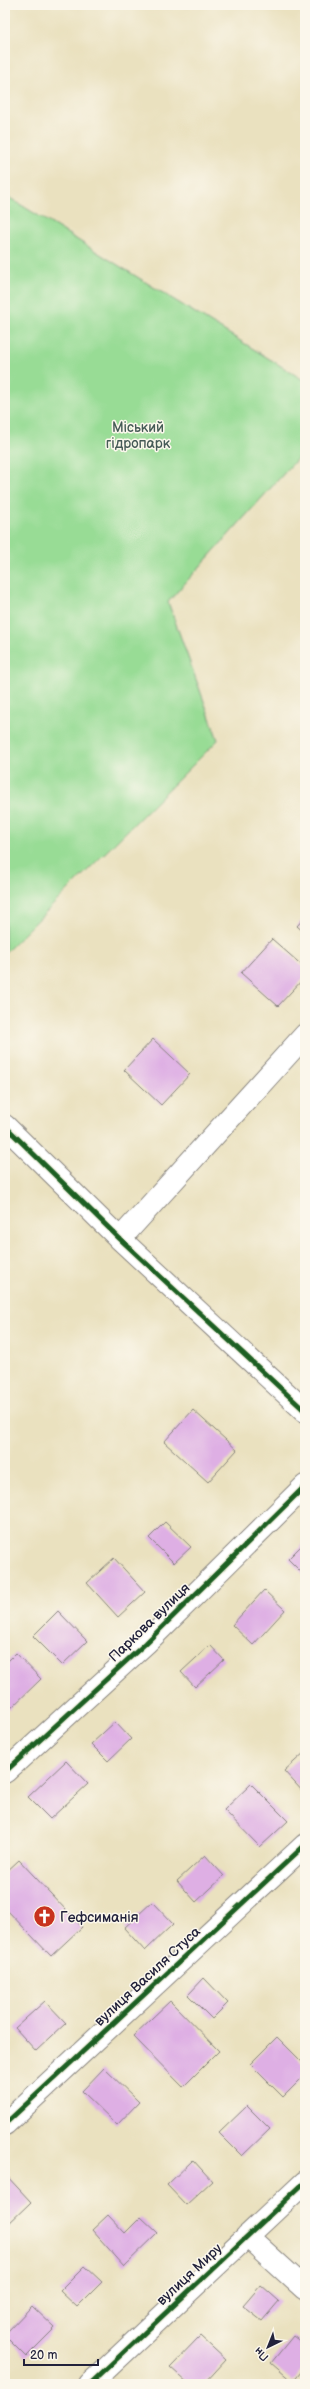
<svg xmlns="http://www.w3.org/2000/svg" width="310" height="2389" viewBox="0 0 310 2389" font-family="'Balsamiq Sans',sans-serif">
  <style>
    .green { fill: #98dc95; stroke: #5d7f68 }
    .building { fill: #deafe4 }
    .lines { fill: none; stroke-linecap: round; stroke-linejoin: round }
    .minor-casing { stroke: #86827d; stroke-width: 24 }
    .minor { stroke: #fff; stroke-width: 22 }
    .cycleway-casing { stroke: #fbf7ec; stroke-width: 8 }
    .cycleway { stroke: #1b5e20; stroke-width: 5 }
    .labels { text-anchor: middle; stroke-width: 3; stroke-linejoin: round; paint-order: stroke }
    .park-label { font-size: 14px; fill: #455a56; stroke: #fbf7ec }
    .street-label { font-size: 14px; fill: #22223b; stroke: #fbf7ec }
    .poi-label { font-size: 14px; fill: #22223b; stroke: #fbf7ec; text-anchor: start }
  </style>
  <rect width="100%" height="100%" fill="#fbf7ec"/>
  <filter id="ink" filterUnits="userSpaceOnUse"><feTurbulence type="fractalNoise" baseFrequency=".025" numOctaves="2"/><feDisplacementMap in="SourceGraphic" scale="8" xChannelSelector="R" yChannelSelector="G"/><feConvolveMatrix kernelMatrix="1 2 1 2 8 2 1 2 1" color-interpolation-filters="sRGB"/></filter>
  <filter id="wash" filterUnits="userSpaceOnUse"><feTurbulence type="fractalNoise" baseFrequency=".012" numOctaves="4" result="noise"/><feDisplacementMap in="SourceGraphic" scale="16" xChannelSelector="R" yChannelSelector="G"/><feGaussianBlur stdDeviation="0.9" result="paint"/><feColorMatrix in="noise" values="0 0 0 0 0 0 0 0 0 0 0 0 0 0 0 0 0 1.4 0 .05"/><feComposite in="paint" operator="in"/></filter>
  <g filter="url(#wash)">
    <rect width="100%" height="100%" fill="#eae1bf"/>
    <path class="green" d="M5,195L305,381V450L168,602L218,740L5,953Z"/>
    <g id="blocks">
      <path class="building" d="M305,917V933L297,926Z
        M272,939L305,968V977L278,1006L241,973Z
        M153,1039L190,1074L161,1105L124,1070Z
        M193,1410L237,1450L208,1482L164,1442Z
        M165,1522L191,1547L174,1563L149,1538Z
        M305,1542V1576L288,1559Z
        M114,1558L145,1592L118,1617L87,1583Z
        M264,1590L285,1610L253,1645L232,1625Z
        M58,1611L87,1641L62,1665L33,1636Z
        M210,1645L224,1660L195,1687L181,1672Z
        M16,1653L41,1679L9,1710L5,1706V1664Z
        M115,1722L131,1739L108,1761L91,1744Z
        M305,1752V1794L284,1771Z
        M66,1761L88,1784L50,1819L28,1797Z
        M251,1784L288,1821L260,1847L224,1810Z
        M205,1855L224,1876L196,1902L177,1881Z
        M19,1860L82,1927L51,1956L5,1908V1873Z
        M152,1902L173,1924L145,1951L124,1928Z
        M204,1978L228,2003L212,2019L188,1995Z
        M45,2001L66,2023L36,2051L15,2028Z
        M170,2001L219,2051L183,2087L133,2036Z
        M277,2037L305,2065V2075L283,2097L250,2064Z
        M104,2068L139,2102L117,2125L82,2091Z
        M247,2106L270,2129L242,2156L219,2133Z
        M193,2160L212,2181L186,2205L167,2185Z
        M5,2174L31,2202L5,2227Z
        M108,2215L125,2233L141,2217L158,2233L124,2266L92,2230Z
        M85,2266L102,2282L77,2307L60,2291Z
        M261,2285L279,2301L262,2321L243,2306Z
        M32,2306L55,2328L26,2357L5,2336V2334Z
        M200,2336L226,2360L204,2384H189L170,2367Z
        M293,2336L305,2345V2367L293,2382L271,2363Z"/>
    </g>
  </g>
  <g filter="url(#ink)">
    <use href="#blocks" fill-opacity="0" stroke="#86827d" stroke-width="1"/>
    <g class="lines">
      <defs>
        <path id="minor" d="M5,1126L120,1239L305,1411
          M120,1239L305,1035
          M5,1772L146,1643L305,1486
          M5,2124L305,1845
          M247,2236L305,2289
          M90,2384L305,2182"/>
      </defs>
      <use href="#minor" class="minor-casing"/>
      <use href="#minor" class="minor"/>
      <defs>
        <path id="cycleway" d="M5,1126L120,1239L305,1411
          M5,1772L146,1643L305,1486
          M5,2124L305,1845
          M90,2384L305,2182"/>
      </defs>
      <use href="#cycleway" class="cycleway-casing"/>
      <use href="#cycleway" class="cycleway"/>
    </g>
  </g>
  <defs>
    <symbol id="church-disc" viewBox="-11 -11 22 22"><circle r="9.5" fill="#c8321e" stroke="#fbf7ec"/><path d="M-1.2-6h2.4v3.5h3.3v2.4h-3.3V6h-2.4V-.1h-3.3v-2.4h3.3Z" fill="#fff"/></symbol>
  </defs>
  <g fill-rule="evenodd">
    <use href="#church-disc" x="32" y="1904" width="25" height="25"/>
  </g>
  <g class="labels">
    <g class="park-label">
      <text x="138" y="432">Міський<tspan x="138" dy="16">гідропарк</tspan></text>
    </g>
    <g class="street-label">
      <text transform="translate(149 1622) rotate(-44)" y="5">Паркова вулиця</text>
      <text transform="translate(147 1976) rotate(-43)" y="5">вулиця Василя Стуса</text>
      <text transform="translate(189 2274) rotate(-43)" y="5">вулиця Миру</text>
    </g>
    <g class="poi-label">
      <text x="60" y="1922">Гефсиманія</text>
    </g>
  </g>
  <rect width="310" height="2389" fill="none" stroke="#fbf7ec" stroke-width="20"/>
  <g transform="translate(268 2347) rotate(223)" stroke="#fbf7ec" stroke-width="3" paint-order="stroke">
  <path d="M0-3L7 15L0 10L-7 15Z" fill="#22223b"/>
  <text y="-6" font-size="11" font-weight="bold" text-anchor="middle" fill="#22223b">Пн</text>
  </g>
  <path d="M24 2359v6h74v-6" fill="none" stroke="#22223b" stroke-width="2"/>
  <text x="30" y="2359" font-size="12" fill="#22223b" stroke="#fbf7ec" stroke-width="3" paint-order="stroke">20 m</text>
</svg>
